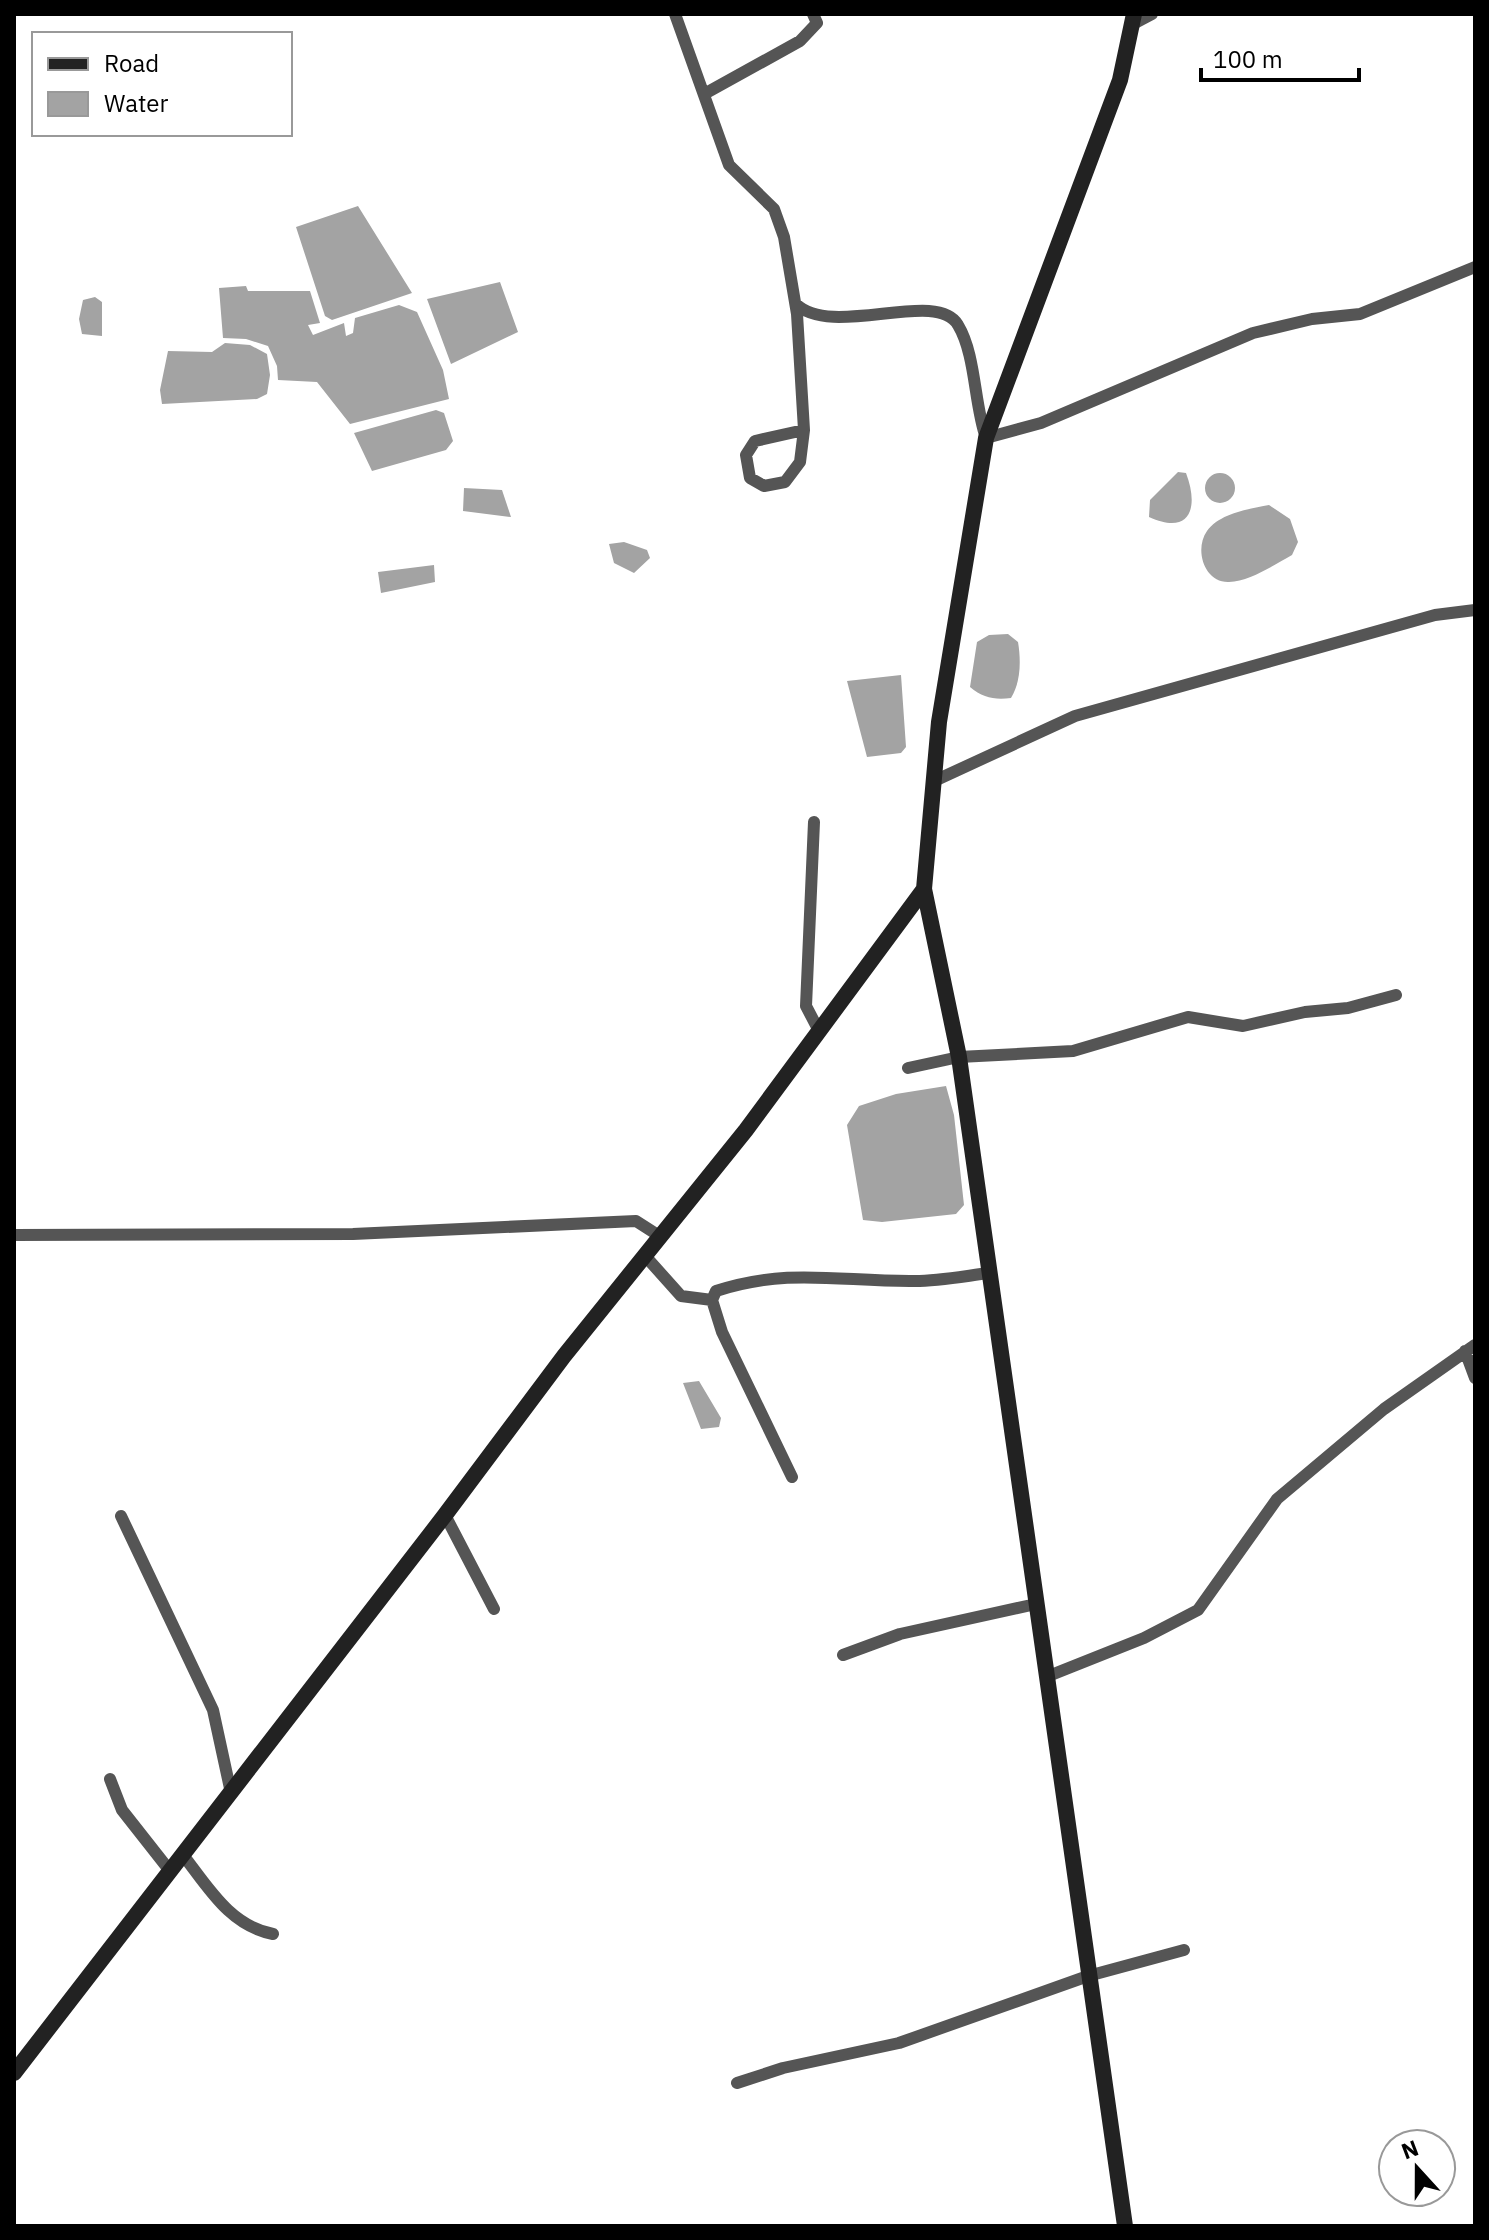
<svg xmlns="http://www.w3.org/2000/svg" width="1489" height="2240" viewBox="0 0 1489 2240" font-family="'IBM Plex Sans',sans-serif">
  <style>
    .water { fill: #a3a3a3 }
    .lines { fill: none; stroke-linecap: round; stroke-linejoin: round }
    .street { stroke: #555; stroke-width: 12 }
    .secondary { stroke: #222; stroke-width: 16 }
  </style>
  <rect width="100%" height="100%" fill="#fff"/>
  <path class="water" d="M358,206L412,293L332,320L325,316L296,227Z
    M500,282L518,332L451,364L427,299Z
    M246,286L248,291H310L320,323L308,325L313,335L344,323L346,336L353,333L355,318L399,305L417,312L443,370L449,399L350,424L317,382L278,380L277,366L268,346L246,339L223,338L219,288Z
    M95,297L102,302V336L82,334L79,319L83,300Z
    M225,343L250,345L267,354L270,375L267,394L257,399L162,404L160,390L168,351L212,352Z
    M436,410L444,413L453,441L446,450L372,471L354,433Z
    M1178,472L1186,473C1199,507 1191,536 1149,517L1150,500Z
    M1205 488a15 15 0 1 1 30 0a15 15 0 1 1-30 0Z
    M464,488L502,490L511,517L463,511Z
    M1269,505L1290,519L1298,542L1292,555C1274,565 1250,581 1229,582C1204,583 1194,549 1207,531C1220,513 1249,509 1269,505Z
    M624,542L647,550L650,558L634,573L614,563L609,544Z
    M434,565L435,582L381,593L378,572Z
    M1008,634L1018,642C1021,660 1021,682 1011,698C995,700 983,698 970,687L977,642L989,635Z
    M901,675L906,747L901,753L867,757L847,681Z
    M946,1086L954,1115L964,1205L956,1214L882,1222L863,1220L847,1125L859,1106L896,1094Z
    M699,1381L721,1418L719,1427L701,1429L683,1383Z"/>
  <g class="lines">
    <path class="street" d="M675,14L729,165L774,209L784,237L797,314L804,430L800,462L785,482L764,486L750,478L746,455L755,441L804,430
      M1135,23L1152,14
      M706,93L800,41L817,23L813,14
      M796,304C832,339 937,288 958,325C976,355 974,404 986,438L1041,423L1253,333L1312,319L1360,314L1475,267
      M932,782L1075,716L1435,615L1475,610
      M814,822L806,1006L818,1029
      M908,1068L959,1057L1073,1051L1188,1017L1243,1026L1305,1012L1348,1008L1396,995
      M14,1235L353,1234L636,1221L661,1237
      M647,1258L681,1296L712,1300
      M1465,1351L1475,1378
      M792,1477L722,1332L712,1300L716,1291C790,1267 841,1282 915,1281C939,1281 965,1276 989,1273
      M445,1515L494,1609
      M121,1516L213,1710L231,1793
      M843,1655L900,1634L1036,1604
      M1046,1677L1144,1638L1198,1610L1277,1499L1384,1409L1475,1345
      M110,1779L122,1810L170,1871
      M183,1855C208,1887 230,1926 273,1934
      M737,2083L783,2068L899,2043L1088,1976L1184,1950"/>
    <path class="secondary" d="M14,2073L445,1515L564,1356L746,1130L924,889
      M1125,2226L959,1057L924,889L939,722L986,438L1120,80L1134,14"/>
  </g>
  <rect width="1489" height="2240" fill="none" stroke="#000000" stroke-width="32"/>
  <rect x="32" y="32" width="260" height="104" fill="#ffffff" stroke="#999999" stroke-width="2"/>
  <rect x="48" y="58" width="40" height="12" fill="#222222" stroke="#999999" stroke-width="2"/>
  <text x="104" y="72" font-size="24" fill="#000000">Road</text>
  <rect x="48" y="92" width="40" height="24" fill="#a3a3a3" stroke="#999999" stroke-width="2"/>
  <text x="104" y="112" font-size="24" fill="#000000">Water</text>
  <g transform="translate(1417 2168) rotate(339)"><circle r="38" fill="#ffffff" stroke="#999999" stroke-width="2"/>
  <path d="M0-6L14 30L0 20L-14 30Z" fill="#000000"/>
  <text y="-12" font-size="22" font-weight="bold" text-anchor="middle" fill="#000000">N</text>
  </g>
  <path d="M1201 68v12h158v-12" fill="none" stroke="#000000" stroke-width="4"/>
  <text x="1213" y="68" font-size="24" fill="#000000" stroke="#ffffff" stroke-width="6" paint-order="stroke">100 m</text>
</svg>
